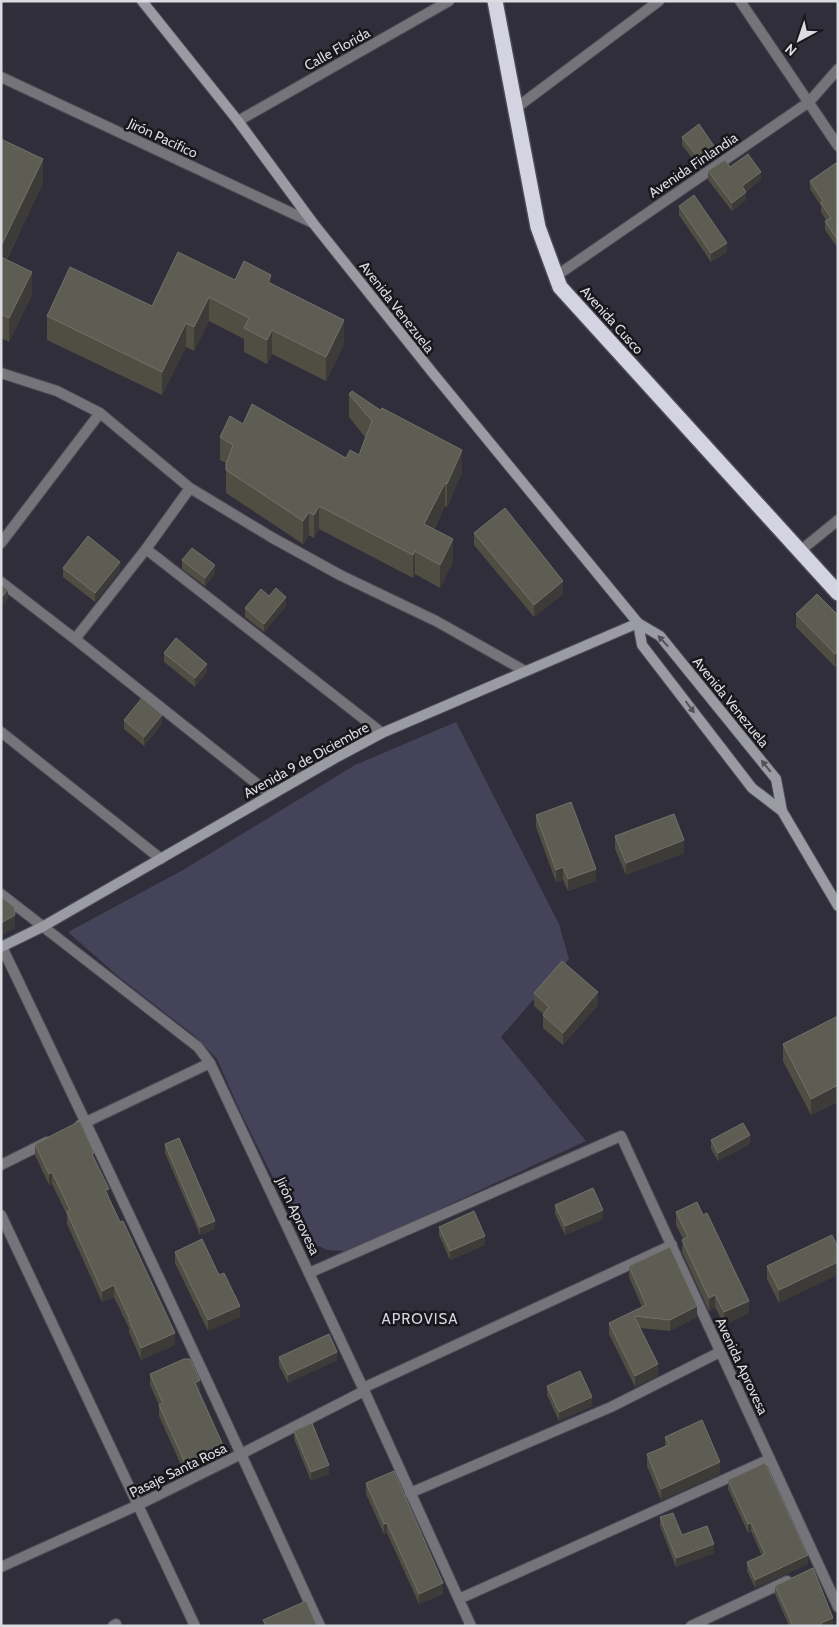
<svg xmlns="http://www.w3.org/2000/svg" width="839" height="1627" viewBox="0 0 839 1627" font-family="Cabin,sans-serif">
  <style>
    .green { fill: #454359 }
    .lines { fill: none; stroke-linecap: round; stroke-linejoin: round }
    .street-casing { stroke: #4b4a55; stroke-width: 12 }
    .secondary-casing { stroke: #4b4a55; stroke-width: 12 }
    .highway-casing { stroke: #4b4a55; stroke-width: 18 }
    .street { stroke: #75747a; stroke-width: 10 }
    .secondary { stroke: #9b9ba4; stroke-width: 10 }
    .highway { stroke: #d4d3e2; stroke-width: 15 }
    .wall { fill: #504e42 }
    .shaded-wall { fill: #3c3b38 }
    .building { fill: #5e5d53; stroke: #72716a }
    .oneway { fill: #525259 }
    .labels { text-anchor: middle; stroke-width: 5; stroke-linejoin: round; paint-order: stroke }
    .street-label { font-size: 14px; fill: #dbdbe2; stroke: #17171c }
    .neighbourhood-label { font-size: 15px; letter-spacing: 1px; fill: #d4d3e2; stroke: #17171c }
  </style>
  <rect width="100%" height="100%" fill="#2f2e3a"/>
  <path class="green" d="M456,722L559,924L569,959L501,1037L586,1141L386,1234L346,1251L327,1250L310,1242L300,1232L240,1111L217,1059L195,1036L119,977L68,932L183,870L355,765Z"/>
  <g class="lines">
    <defs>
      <path id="street" d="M740,1L838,146
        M1,77L313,223
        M516,108L659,1
        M238,121L449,1
        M556,276L809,102L838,69
        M1,373L57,391L100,413L190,488L271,537L340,575L436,621L525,671
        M1,543L100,413
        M146,549L382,733
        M800,551L838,520
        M1,582L75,639L271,795
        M75,639L146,549L190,488
        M1,732L161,859
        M1,894L198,1047L210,1063L363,1388L471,1626
        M2,947C110,1172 216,1398 320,1626
        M80,1125L210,1063
        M1,1165L47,1142
        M1,1215L195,1626
        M309,1273L621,1136L838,1607
        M363,1388L672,1245
        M410,1493L611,1407L720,1352
        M1,1567L138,1505L241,1454L364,1391
        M459,1599L770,1459
        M113,1626L116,1624
        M691,1626L787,1581"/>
      <path id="secondary" d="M142,1L238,121L313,223L432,372L638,623L660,636L776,779L782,811L838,906
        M638,623L642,645L752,788L782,811
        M1,947L42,927L337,757L382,733L638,623"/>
      <path id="highway" d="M495,1L538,227L560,287L838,593"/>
    </defs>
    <use href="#street" class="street-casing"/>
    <use href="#secondary" class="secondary-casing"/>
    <use href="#highway" class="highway-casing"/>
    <use href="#street" class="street"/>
    <use href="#secondary" class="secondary"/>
    <use href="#highway" class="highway"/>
  </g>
  <path class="wall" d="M682,137L716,157L700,169L682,145Z
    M1,139L43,183L7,259L32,295L9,342L1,338Z
    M838,165V247H837L825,230V221H827L821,212V206L810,189V181Z
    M730,167L761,180L746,191V200L732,211L708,180V171Z
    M679,206L727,252L711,262L679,215Z
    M235,280L271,283L344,344L326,381L272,354L267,364L244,352V339L209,321L194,351L186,347L162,395L47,340V316L152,306Z
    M349,394L462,473L447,507L445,506L434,529L453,562L440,588L415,574L413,578L319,529L314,538L309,535L303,544L226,493V463L220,460V437L243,424L346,458L359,455L365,437L349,417Z
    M474,533L563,594L534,617L474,545Z
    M182,560L215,574L205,586L182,569Z
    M63,568L120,570L95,602L63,577Z
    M269,596L286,606L264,632L245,617V608Z
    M796,614L838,615V665L835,667L796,627Z
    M164,653L207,672L195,687L164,662Z
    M124,720L162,724L144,746L124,729Z
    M536,815L596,881L568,891L563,880L556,882L536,827Z
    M615,836L684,853L626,875L615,849Z
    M534,993L598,1005L563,1045L543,1028V1014L534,1006Z
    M838,1016V1102L811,1115L783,1061V1044Z
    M711,1140L750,1144L718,1161L711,1149Z
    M35,1144L94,1159L109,1197L175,1345L141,1360L129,1332V1328L114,1297L102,1302L67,1224V1215L52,1184L49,1185L35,1155Z
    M165,1144L215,1229L200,1235L165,1153Z
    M555,1205L603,1219L565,1235L555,1214Z
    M676,1212L749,1313L724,1325L715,1307L709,1311L682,1252L683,1239L676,1225Z
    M439,1227L485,1245L450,1260L439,1235Z
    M832,1235L779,1303L767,1279V1266Z
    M175,1252L240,1317L208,1331L175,1263Z
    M629,1266L697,1317L670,1331L640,1328L658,1376L635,1387L609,1334V1323L642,1307L629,1277Z
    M279,1357L337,1360L288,1383L279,1366Z
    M150,1374L200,1391H199L223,1455L185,1474L159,1416V1405L150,1385Z
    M547,1386L592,1406L559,1421L547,1395Z
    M294,1431L329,1474L311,1481L294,1439Z
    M665,1437L720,1474L661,1500L647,1466V1454L665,1446Z
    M728,1480L808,1564L755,1588L747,1571V1562L762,1556L751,1531L748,1533L728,1489Z
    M366,1483L443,1594L419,1604L387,1533L384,1534L366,1494Z
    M660,1517L682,1535L714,1553L676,1567L660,1526Z
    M775,1586L833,1626H789L775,1594Z"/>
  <path class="shaded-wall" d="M716,149V157L700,169V160Z
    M43,159V183L1,270V246Z
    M761,172V180L742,195V186Z
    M746,192V200L732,211V203Z
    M727,243V252L711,262V253Z
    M32,272V295L9,342V318Z
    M271,275V299L268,282Z
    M209,297V321L194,351V327Z
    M344,320V344L326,381V357Z
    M186,323V347L162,395V372Z
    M272,330V354L267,364V340Z
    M462,450V473L447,507V484Z
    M445,483V506L424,547V524Z
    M319,506V529L314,538V515Z
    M309,512V535L303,544V521Z
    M453,539V562L440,588V565Z
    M415,551V574L413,578V555Z
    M120,562V570L95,602V593Z
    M215,565V574L205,586V578Z
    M563,581V594L534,617V605Z
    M8,590V599L1,607V598Z
    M286,597V606L264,632V624Z
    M838,652V665L835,667V654Z
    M207,664V672L195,687V678Z
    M162,715V724L144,746V737Z
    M684,840V853L626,875V863Z
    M563,867V880L556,882V870Z
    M596,869V881L568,891V879Z
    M15,915V928L1,936V923Z
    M598,992V1005L563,1045V1033Z
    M838,1085V1102L811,1115V1099Z
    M750,1135V1144L718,1161V1153Z
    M52,1172V1184L49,1185V1174Z
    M109,1189V1201L105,1190Z
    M603,1210V1219L565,1235V1226Z
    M215,1221V1229L200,1235V1227Z
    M485,1236V1245L450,1260V1251Z
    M838,1262V1275L779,1303V1290Z
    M114,1285V1297L102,1302V1291Z
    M715,1295V1307L709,1311V1298Z
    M749,1301V1313L724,1325V1312Z
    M240,1306V1317L208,1331V1320Z
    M697,1306V1317L670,1331V1320Z
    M175,1333V1345L141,1360V1348Z
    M337,1352V1360L288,1383V1375Z
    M658,1364V1376L635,1387V1376Z
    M200,1380V1391L195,1393V1383Z
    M592,1397V1406L559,1421V1412Z
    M223,1445V1455L185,1474V1463Z
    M720,1462V1474L661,1500V1489Z
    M329,1465V1474L311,1481V1472Z
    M387,1523V1533L384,1534V1524Z
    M751,1523V1531L748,1533V1524Z
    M714,1544V1553L676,1567V1558Z
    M808,1555V1564L755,1588V1580Z
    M443,1583V1594L419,1604V1594Z
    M833,1618V1626H821V1623Z"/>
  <path class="building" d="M699,124L716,149L700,160L682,137Z
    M1,139L43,159L1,246Z
    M748,154L761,172L742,186L746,192L732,203L708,171L725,160L730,167Z
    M836,163L838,165L837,239L825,221L831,218L821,203L823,201L810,181Z
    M694,195L727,243L711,253L679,206Z
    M178,252L235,280L244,261L271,275L268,282L344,320L326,357L272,330L267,340L244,328L249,318L209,297L194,327L186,323L162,372L47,316L70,267L152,306Z
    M1,257L32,272L9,318L1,314Z
    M352,391L380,410L382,408L462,450L447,484L445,483L424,524L453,539L440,565L415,551L413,555L319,506L314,515L309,512L303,521L226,470V464L233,445L220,437L230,416L243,424L252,404L346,458L350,450L359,455L372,421L349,394Z
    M505,508L563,581L534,605L474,533Z
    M88,536L120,562L95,593L63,568Z
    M192,548L215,565L205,578L182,560Z
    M1,585L8,590L1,598Z
    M276,588L286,597L264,624L245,608L261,589L269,596Z
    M817,594L838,615V652L835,654L796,614Z
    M176,638L207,664L195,678L164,653Z
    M142,698L162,715L144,737L124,720Z
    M571,802L596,869L568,879L563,867L556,870L536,815Z
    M674,814L684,840L626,863L615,836Z
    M1,897L14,907L15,915L1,923Z
    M562,961L598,992L563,1033L543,1015L549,1007L534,993Z
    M838,1016V1085L811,1099L783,1044Z
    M80,1121L94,1153L92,1154L109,1189L105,1190L120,1222L123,1221L175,1333L141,1348L129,1320H130L114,1285L102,1291L67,1212L70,1210L52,1172L49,1174L35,1144Z
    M743,1123L750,1135L718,1153L711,1140Z
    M179,1138L215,1221L200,1227L165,1144Z
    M593,1188L603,1210L565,1226L555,1205Z
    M697,1202L703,1215L707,1213L749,1301L724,1312L715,1295L709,1298L682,1240L688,1237L676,1212Z
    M474,1211L485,1236L450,1251L439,1227Z
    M832,1235L838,1248V1262L779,1290L767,1266Z
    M202,1239L219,1275L224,1273L240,1306L208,1320L175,1252Z
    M670,1247L697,1306L670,1320L634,1316L658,1364L635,1376L609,1323L646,1305L629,1266Z
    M329,1334L337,1352L288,1375L279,1357Z
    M184,1359H190L200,1380L195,1383L223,1445L185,1463L159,1405L163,1403L150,1374Z
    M580,1371L592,1397L559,1412L547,1386Z
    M702,1420L720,1462L661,1489L647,1454L669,1445L665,1437Z
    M312,1423L329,1465L311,1472L294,1431Z
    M765,1463L808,1555L755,1580L747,1562L765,1554L751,1523L748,1524L728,1480Z
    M394,1471L443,1583L419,1594L387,1523L384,1524L366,1483Z
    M673,1513L682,1535L707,1526L714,1544L676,1558L660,1517Z
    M813,1568L833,1618L821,1623L822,1626H793L775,1586Z
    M306,1601L317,1626H266L263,1620Z"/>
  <defs><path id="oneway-solid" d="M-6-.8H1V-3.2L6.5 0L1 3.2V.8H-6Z" transform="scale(1.25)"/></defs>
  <g class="oneway">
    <use href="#oneway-solid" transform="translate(663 641) rotate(-133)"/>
    <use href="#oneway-solid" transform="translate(690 707) rotate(53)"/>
    <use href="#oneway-solid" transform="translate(766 766) rotate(-129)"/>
  </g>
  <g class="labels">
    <g class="street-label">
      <text transform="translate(337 49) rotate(-29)" y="5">Calle Florida</text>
      <text transform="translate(163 138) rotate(25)" y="5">Jirón Pacifico</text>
      <text transform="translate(693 165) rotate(-34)" y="5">Avenida Finlandia</text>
      <text transform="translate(397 307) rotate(52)" y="5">Avenida Venezuela</text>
      <text transform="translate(612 320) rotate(48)" y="5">Avenida Cusco</text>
      <text transform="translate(731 702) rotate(51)" y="5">Avenida Venezuela</text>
      <text transform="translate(306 760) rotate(-29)" y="5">Avenida 9 de Diciembre</text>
      <text transform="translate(298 1216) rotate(65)" y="5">Jirón Aprovesa</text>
      <text transform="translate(742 1366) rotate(65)" y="5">Avenida Aprovesa</text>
      <text transform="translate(178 1470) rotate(-26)" y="5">Pasaje Santa Rosa</text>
    </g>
    <g class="neighbourhood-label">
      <text x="420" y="1324">APROVISA</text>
    </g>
  </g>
  <rect width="839" height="1627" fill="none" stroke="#dbdbe2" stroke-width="5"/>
  <g transform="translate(799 40) rotate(220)" stroke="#17171c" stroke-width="4" paint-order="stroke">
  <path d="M0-4L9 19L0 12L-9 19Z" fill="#dbdbe2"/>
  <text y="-8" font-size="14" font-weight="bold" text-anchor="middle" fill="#dbdbe2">N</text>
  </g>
</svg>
